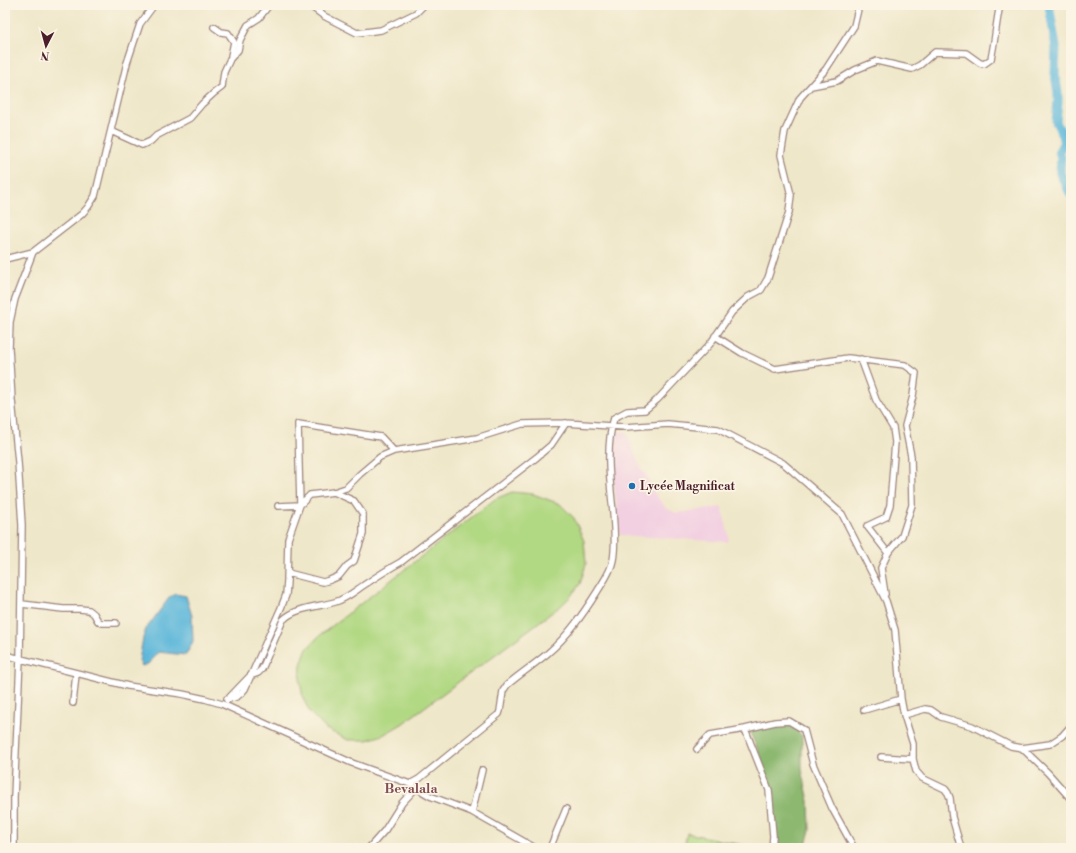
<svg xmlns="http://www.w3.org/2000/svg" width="1076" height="853" viewBox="0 0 1076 853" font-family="'Libre Bodoni',serif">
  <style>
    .built { fill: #f2cfe1 }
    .green { fill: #b1d882; stroke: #7e7c56 }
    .forest { fill: #8cb870; stroke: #6b6c4e }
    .water { fill: #5db7da; stroke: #546b82 }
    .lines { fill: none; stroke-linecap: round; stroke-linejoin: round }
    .river { stroke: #5db7da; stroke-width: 9 }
    .minor-casing { stroke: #9c837a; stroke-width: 8 }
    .minor { stroke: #fff; stroke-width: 5.5 }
    .poi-dot { fill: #1f6fb2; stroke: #fcf5e5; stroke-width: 1.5 }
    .labels { text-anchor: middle; stroke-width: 3.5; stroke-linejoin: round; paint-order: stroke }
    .poi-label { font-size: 12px; font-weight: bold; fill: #4a1f2b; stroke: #fcf5e5; text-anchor: start }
    .neighbourhood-label { font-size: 13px; font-weight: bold; fill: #804f56; stroke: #fcf5e5 }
  </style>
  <rect width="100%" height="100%" fill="#fcf5e5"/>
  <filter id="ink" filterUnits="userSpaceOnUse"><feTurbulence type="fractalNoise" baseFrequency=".025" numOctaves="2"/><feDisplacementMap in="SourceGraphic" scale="8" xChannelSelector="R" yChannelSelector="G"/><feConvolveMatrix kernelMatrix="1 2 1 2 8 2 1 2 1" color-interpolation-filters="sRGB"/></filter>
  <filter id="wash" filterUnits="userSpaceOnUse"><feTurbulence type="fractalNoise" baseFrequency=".012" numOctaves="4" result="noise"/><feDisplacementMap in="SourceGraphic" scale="16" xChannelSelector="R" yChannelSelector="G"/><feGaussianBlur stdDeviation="0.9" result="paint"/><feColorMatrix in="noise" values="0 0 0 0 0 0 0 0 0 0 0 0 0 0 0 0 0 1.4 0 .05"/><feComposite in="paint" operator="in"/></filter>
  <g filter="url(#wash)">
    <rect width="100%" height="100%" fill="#efe7c9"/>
    <path class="built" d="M620,432H626L638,462L647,477L651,487L658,498L666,508L676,513L722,507L729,537L728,542L620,535L614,484L612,458L617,434Z"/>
    <path class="green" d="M512,492L533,494L560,504L574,518L584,541L586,564L580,584L570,597L562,605L402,724L383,735L367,740H348L326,729L310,713L303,698L300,681L301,665L306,650L318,637L495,499Z
      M687,833L742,845L741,848H684Z"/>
    <path class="forest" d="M779,725C789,725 795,728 802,736V770L809,801L810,830L805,848H774C778,820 771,792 763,765C759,753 755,742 749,731Z"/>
    <path class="water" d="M175,594L186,596L192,616L193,641L186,655L158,652L148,664L142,666L139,661L143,638L146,629L169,598Z"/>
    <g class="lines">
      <path class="river" d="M1049,5L1056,47L1055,74L1058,93V102L1056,122L1064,137L1063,144L1059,151L1061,158L1060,173L1071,195"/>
    </g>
  </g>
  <g filter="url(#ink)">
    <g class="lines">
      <defs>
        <path id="minor" d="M309,5L324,16L357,33L381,30L416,13L424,5
          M214,27L221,32L228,33L234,42L231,56
          M811,86L837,81L855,70L877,61L912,69L920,65L935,52L966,53L980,63L984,64L991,59C995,41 996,23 1000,5
          M111,131L142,145L151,141L156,136L190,118L202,104L214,93L222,87L224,72L230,59L238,50L240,40L248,25L259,18L269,5
          M5,259L33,252
          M715,336L742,353L775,369L848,358L905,365L916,373L913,396L905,426L911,456L912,505L902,536L888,553L881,568L885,594
          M861,359L876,400L893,428L895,442L890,505L886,517L867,526L888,553
          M278,506L300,505L298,424L381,437L394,451
          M288,573L323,582L330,580L339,576L347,566L354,561L363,534V514L354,501L334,492
          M22,604L63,609H80L89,610L94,614L98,621L101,623H116
          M5,655L128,686L182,694L205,699L222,704L352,763L410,784L430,796L472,812L535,848
          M250,676L258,673L262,669L283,620C296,607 318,607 335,602C346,599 355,591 364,585C376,577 388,569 401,562L537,457L551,445L566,423
          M227,699C236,698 240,696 245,689L281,608L286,595L287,581L288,539L300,505L310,495L334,492L346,488L360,474L380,457L394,451L477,438L522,424L566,423L626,427L668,424L718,429L783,463L842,514L886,601L895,630L901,699L904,715L913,744V759L916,771L922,778L945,789L948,793L950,798L952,817L961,848
          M227,700L250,676
          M73,703L76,674
          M864,710L901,699
          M904,715L925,709L931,710L941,717L972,726L1011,746L1022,748L1048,773L1071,799
          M745,729L769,790L773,836L772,848
          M1022,748L1050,744L1062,736L1071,726
          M697,749L710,735L745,729L775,722L789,721L804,730L813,764L832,808L854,848
          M881,757L913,759
          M410,784L419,779L499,714L500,711L503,691L507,685C520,674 535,664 548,653C568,636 583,614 597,592C603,582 611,572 613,560C616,545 614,527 613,512C610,482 605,447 614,418L627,411L645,410L657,400L710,344L732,312L748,297L761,290L768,278L789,212L791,195L781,155L785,131L800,98L826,69L854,26L859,5
          M472,812L482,770
          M14,848V797L20,659L22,525L18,462L12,400L9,348L10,322L15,299L33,252L82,214L88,207L95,196L127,63L140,24L154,5
          M369,848L385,830L402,803L416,788
          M550,848L566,809"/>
      </defs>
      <use href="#minor" class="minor-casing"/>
      <use href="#minor" class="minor"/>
    </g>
  </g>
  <circle class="poi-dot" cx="632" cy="486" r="4"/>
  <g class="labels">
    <g class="poi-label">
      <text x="640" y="490">Lycée Magnificat</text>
    </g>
    <g class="neighbourhood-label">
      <text x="411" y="793">Bevalala</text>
    </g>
  </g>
  <rect width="1076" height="853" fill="none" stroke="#fcf5e5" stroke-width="20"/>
  <g transform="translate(46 46) rotate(186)" stroke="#fcf5e5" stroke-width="3" paint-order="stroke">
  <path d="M0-3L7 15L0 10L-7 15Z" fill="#4a1f2b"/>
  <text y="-6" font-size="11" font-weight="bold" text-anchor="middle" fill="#4a1f2b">N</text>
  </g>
</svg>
